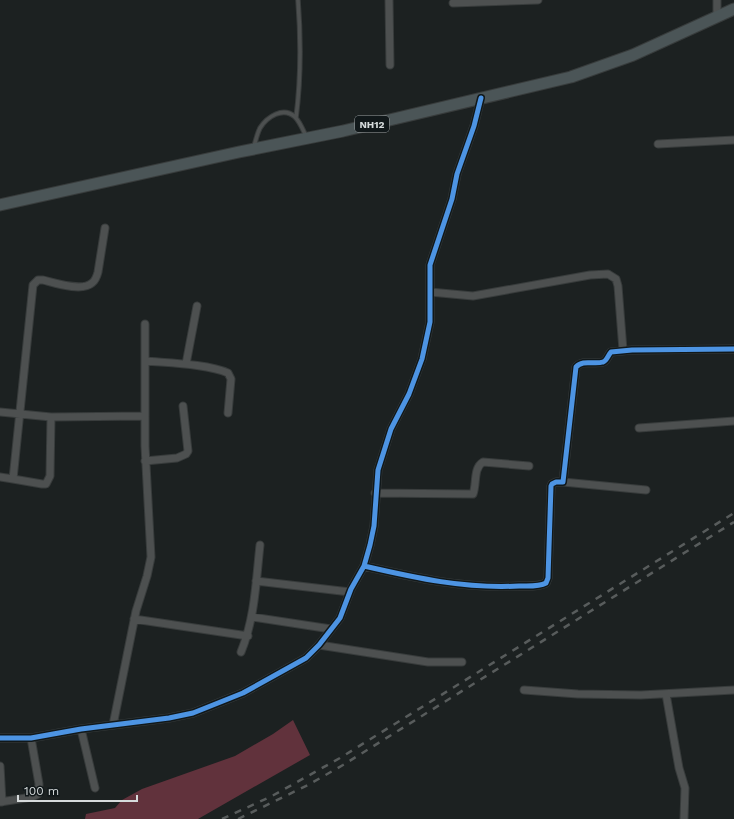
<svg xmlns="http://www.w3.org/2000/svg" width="734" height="819" viewBox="0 0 734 819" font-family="'Work Sans',sans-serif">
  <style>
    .green { fill: #61323c }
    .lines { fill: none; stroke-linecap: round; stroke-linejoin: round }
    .service-casing { stroke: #383c3c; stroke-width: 5.5 }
    .minor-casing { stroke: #383c3c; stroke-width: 9 }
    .primary-casing { stroke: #383c3c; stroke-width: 13 }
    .service { stroke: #4d5050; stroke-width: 3.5 }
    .minor { stroke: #4d5050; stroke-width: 7 }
    .primary { stroke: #4b5557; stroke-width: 11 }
    .rail { stroke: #585c5c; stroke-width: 2.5; stroke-dasharray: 7 7; stroke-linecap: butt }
    .cycleway-casing { stroke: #11181a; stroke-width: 8 }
    .cycleway { stroke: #4d94e3; stroke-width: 5 }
    .labels { text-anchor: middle; stroke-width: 4; stroke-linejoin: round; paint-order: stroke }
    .shield { fill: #11181a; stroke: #9ba0a2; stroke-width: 1 }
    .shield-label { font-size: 10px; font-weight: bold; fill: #d6dbdc }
  </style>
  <rect width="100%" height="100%" fill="#1c2121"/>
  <path class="green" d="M293,720L310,755L198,819H85L86,814L115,808L122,800L142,789L235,756L273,734Z"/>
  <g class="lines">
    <defs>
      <path id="service" d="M296,118C301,79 301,39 298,0
        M254,146C256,140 257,134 260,128C267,117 283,106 295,117C300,122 303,130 306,136"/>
      <path id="minor" d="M389,0L390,65
        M717,0V16
        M453,3L538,0
        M658,144L734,140
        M430,292L473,296L590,275L608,274L616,279L618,286L623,350
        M146,361C168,363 209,364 228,373L231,379L228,413
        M186,364L197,306
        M0,412L51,417L50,476L46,484H42L13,479
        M51,417L145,416
        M639,428L734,421
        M145,461L177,458L186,454L188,451L183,406
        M0,477L13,479L33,285L38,280H43C55,283 82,292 92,283C96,280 97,276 98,272L105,228
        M563,482L646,490
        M375,493L471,494H473C477,484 473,468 483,462L529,466
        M364,566C416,578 465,589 519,586C528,586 539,587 546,583L548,578L551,486L552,484L556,482H563L576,367C583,359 594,365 603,362C607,361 608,355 611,352L632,350L734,349
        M256,581L350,592
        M252,617L331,629
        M134,619L248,636
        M319,645L428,662H462
        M241,652C255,618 256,581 260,545
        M524,690L578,694L641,695L734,690
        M666,694L679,768L685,788L684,819
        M113,725L136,611L147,576L151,557L145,446V324
        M81,729L95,788
        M0,738H31L81,729L169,718L193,713L243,693L306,658L319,645L340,618L351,589L364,566L370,545L374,526L378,470L391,429L409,394L422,359L430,322V265L452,199L457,174L474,126L481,98
        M0,766L2,802
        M0,802L32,797L38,794L39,784L31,738"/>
      <path id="primary" d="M0,205L239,152L343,131L571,77L633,55L734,9"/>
    </defs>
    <use href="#service" class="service-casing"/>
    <use href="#minor" class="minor-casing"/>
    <use href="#primary" class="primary-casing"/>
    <use href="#service" class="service"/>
    <use href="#minor" class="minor"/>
    <use href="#primary" class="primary"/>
    <path class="rail" d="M222,819L272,796L340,758L734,513
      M238,819L308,785L343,765L734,522"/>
    <defs>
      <path id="cycleway" d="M364,566C416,578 465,589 519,586C528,586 539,587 546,583L548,578L551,486L552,484L556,482H563L576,367C583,359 594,365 603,362C607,361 608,355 611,352L632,350L734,349
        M0,738H31L81,729L169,718L193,713L243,693L306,658L319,645L340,618L351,589L364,566L370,545L374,526L378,470L391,429L409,394L422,359L430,322V265L452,199L457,174L474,126L481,98"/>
    </defs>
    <use href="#cycleway" class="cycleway-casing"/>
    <use href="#cycleway" class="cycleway"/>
  </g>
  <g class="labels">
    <rect class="shield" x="355" y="116" width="34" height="16" rx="3"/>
    <g class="shield-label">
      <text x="372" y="128">NH12</text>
    </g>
  </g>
  <path d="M18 795v6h119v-6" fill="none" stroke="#d6dbdc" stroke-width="2"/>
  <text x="24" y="795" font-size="12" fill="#d6dbdc" stroke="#11181a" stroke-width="3" paint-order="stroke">100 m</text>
</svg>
